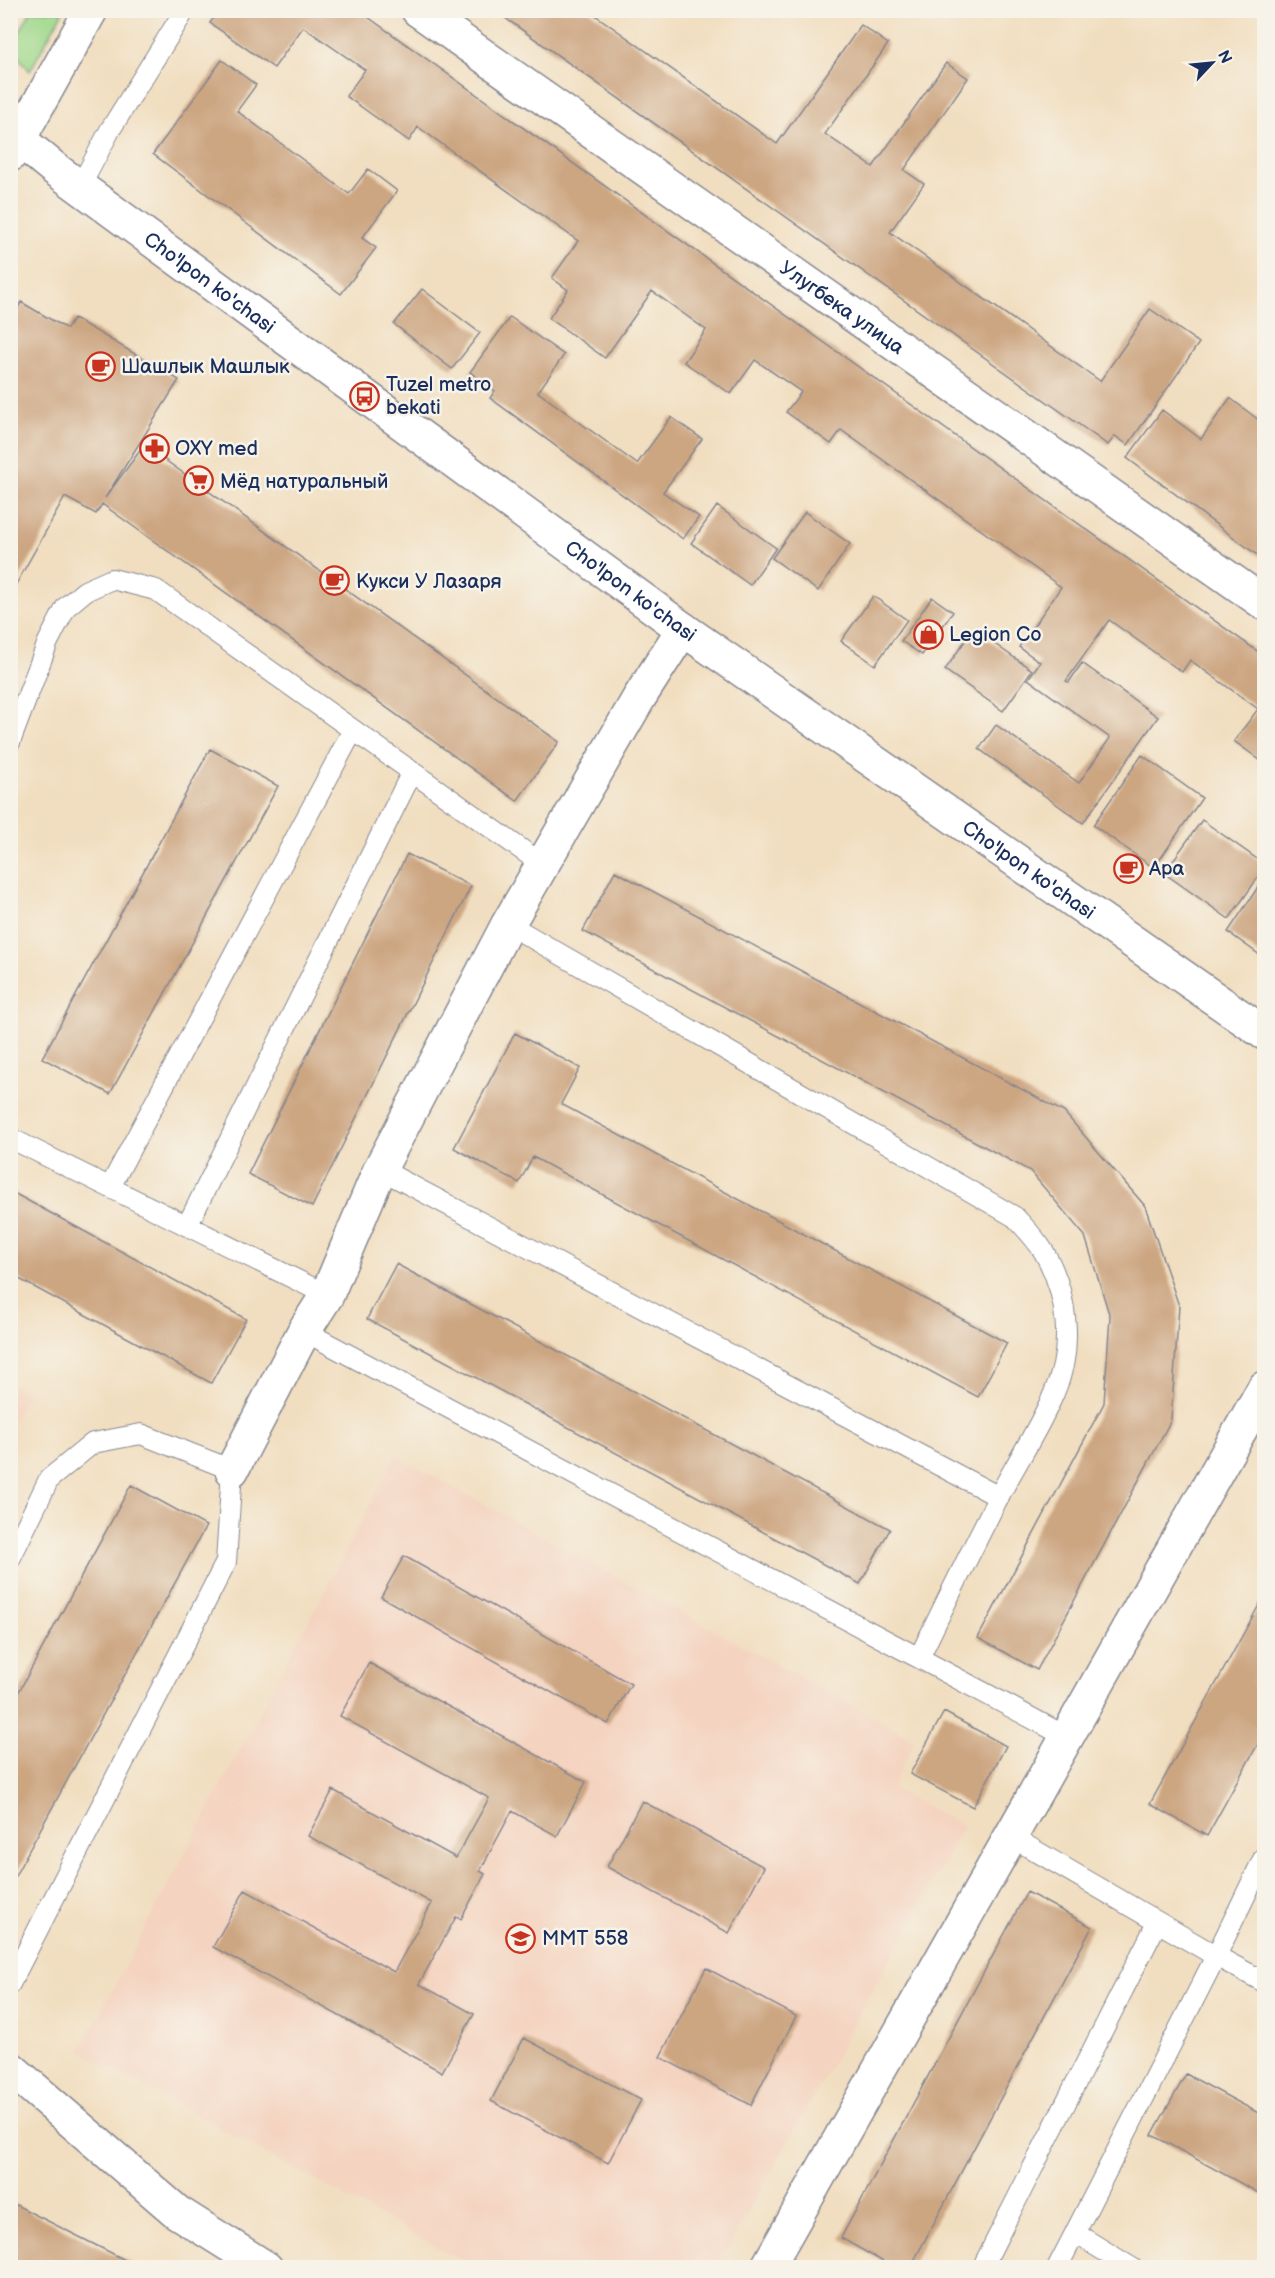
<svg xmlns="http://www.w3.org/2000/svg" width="1275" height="2278" viewBox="0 0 1275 2278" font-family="'Balsamiq Sans',sans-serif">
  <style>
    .built { fill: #f4d3c0 }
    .green { fill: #9fd88a; stroke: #5d8474; stroke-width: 1.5 }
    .building { fill: #cca581 }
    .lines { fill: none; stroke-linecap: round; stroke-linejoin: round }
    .lane-casing { stroke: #86868f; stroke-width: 22 }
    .street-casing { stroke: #86868f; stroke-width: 36 }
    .secondary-casing { stroke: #86868f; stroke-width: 36 }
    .lane { stroke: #fff; stroke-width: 20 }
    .street { stroke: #fff; stroke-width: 33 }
    .secondary { stroke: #fff; stroke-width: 33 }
    .labels { text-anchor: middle; stroke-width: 5; stroke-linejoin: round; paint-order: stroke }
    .street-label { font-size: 20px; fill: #1b2f5e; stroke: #f7f3e8 }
    .poi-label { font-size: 20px; fill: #1b2f5e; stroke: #f7f3e8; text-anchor: start }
  </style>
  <rect width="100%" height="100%" fill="#f7f3e8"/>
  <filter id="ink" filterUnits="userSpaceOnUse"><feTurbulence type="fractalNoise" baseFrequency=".0167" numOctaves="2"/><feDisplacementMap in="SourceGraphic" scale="12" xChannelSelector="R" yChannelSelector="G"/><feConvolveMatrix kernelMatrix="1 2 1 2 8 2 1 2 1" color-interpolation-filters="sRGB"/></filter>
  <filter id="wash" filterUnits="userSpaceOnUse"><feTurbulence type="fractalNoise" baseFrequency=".008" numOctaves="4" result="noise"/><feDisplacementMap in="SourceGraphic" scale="24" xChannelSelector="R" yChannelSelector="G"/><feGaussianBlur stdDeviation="1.35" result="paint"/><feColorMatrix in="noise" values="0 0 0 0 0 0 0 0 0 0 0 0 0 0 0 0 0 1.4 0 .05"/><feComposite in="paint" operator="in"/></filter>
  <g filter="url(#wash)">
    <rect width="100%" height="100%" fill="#f1dec0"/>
    <path class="built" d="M11,1384L28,1393L11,1425Z
      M396,1456L915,1740L892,1788L964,1826L718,2267H473L80,2051Z"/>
    <path class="green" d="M31,11H63L30,71L11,48Z"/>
    <g id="blocks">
      <path class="building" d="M219,10H358L1264,656V763L1234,741L1258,709L1190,660L1182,672L1109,620L1066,681L1069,682L1082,663L1158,717L1083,823L979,749L996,725L1079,783L1110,738L1028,679L1040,662L1019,647L1061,587L841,430L831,444L786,412L801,392L755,360L731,394L684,362L706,330L652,291L605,358L549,318L568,290L552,278L578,241L418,127L409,141L346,96L365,70L303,27L274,68L210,23Z
        M494,10H588L777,144L861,25L888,44L825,134L873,167L946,63L968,78L904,170L924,184L890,232L1100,381L1150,309L1199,343L1128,445L1115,436L1108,445Z
        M222,60L256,85L237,111L349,194L368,169L397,191L362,238L376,248L341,294L153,154Z
        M422,289L480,333L452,369L394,324Z
        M21,302L67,329L74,318L179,380L105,498L144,445L559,742L517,801L102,504L96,514L65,497L10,595V321Z
        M510,317L564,355L538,392L637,464L671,417L702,439L663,492L699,517L683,539L490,398L495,391L470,372Z
        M1230,398L1264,424V560L1127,458L1162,410L1201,439Z
        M717,506L776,548L750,585L691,543Z
        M805,512L850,544L818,591L772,558Z
        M873,596L907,620L875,665L841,641Z
        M932,597L953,612L922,655L901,641Z
        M973,629L1032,670L1003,711L945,670Z
        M210,749L278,786L110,1094L42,1058Z
        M1142,755L1202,798L1154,868L1093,825Z
        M1202,820L1264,864V869L1229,919L1164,873Z
        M407,854L471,886L312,1207L248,1174Z
        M615,871L1064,1112L1145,1206L1179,1306L1171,1420L1037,1670L978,1638L1104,1403L1110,1317L1085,1236L1030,1171L583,931Z
        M1264,878V958L1228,932Z
        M515,1033L580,1068L561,1104L1007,1343L978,1397L533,1157L519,1183L454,1148Z
        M10,1191L246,1319L211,1383L10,1274Z
        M396,1264L890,1529L860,1584L367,1319Z
        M131,1485L206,1526L10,1885V1708Z
        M404,1556L631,1684L608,1724L381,1597Z
        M1264,1596V1733L1207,1836L1150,1804Z
        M369,1663L586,1782L557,1836L512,1811L480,1871L485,1874L461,1919L456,1917L419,1984L474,2014L442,2072L213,1947L245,1890L394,1972L432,1903L308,1836L333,1790L456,1858L489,1798L340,1716Z
        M944,1712L1006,1746L973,1807L910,1774Z
        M642,1801L764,1867L729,1933L607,1867Z
        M1027,1892L1092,1927L910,2268H894L841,2238Z
        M706,1968L796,2016L751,2105L660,2057Z
        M524,2038L641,2100L608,2163L491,2101Z
        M1186,2074L1264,2116V2196L1152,2135Z
        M10,2202L141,2268H17L10,2264Z"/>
    </g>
  </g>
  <g filter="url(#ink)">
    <use href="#blocks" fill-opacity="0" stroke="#86868f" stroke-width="1.5"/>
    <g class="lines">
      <defs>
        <path id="lane" d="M80,187L110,130L185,10
          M10,742L48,642L66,607L85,591L112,579L156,590L542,864
          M508,924L1015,1217C1025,1228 1036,1239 1044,1252C1068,1294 1074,1349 1054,1393C1039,1429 1016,1463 998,1498C971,1551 945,1604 919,1658L1067,1737
          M10,1138L327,1295
          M380,1169L999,1497
          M110,1187L353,730
          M187,1226L412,772
          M304,1331L919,1658
          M10,1559L49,1479L93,1443L141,1434L232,1470L226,1562L10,1984
          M1010,1836L1216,1956L1264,1857
          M1075,2233L1216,1956L1264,1982
          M982,2268L1157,1923
          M1057,2268L1075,2233L1132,2268"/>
        <g id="street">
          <path id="s1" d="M418,10L1264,603"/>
          <path d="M232,1470L304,1331L327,1295L380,1169L508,924L639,698L683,629"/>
          <path d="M10,2068L177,2212L266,2268"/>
          <path d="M767,2268L1264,1388"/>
        </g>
        <g id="secondary">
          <path id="s2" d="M10,132L55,169L683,629L1264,1033"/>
          <path d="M10,155L91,10"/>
        </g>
      </defs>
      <use href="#lane" class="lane-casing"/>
      <use href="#street" class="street-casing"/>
      <use href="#secondary" class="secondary-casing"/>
      <use href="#lane" class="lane"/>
      <use href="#street" class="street"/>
      <use href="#secondary" class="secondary"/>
    </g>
  </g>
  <defs>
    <symbol id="cafe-ring" viewBox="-11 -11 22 22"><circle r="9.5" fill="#f7f3e8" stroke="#c8321e" stroke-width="1.5"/><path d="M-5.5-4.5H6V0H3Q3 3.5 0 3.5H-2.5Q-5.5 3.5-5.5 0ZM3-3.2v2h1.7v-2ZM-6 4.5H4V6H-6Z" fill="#c8321e"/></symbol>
    <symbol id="bus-ring" viewBox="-11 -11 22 22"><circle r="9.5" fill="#f7f3e8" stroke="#c8321e" stroke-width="1.5"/><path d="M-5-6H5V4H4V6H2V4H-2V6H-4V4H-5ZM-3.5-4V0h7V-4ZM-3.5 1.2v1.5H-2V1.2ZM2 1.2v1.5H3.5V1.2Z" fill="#c8321e"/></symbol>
    <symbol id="pharmacy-ring" viewBox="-11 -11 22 22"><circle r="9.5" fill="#f7f3e8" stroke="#c8321e" stroke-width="1.5"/><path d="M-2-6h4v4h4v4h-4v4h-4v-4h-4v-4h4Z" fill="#c8321e"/></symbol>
    <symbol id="supermarket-ring" viewBox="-11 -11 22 22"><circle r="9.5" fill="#f7f3e8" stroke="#c8321e" stroke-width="1.5"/><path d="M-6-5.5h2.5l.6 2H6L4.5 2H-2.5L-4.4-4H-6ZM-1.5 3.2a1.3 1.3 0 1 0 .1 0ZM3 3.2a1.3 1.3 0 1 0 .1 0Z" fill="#c8321e"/></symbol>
    <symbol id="shop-ring" viewBox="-11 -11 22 22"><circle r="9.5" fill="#f7f3e8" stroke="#c8321e" stroke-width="1.5"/><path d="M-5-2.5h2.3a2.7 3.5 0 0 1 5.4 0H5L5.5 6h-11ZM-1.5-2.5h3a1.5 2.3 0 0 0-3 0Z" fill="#c8321e"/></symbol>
    <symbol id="school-ring" viewBox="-11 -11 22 22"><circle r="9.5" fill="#f7f3e8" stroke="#c8321e" stroke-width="1.5"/><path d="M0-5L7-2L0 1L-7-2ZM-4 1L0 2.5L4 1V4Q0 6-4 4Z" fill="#c8321e"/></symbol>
  </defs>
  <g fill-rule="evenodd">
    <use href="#cafe-ring" x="84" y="350" width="33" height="33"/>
    <use href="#bus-ring" x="348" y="380" width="33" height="33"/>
    <use href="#pharmacy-ring" x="138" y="432" width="33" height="33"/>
    <use href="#supermarket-ring" x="182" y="464" width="33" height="33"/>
    <use href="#cafe-ring" x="318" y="564" width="33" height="33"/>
    <use href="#shop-ring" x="912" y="618" width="33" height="33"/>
    <use href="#cafe-ring" x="1112" y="852" width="33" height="33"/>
    <use href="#school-ring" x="504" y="1922" width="33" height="33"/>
  </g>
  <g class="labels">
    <g class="street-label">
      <text dy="7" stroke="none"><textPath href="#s2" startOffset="250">Cho'lpon ko'chasi</textPath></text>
      <text dy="7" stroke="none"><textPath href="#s1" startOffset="518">Улугбека улица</textPath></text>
      <text dy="7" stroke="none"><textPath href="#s2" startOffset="772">Cho'lpon ko'chasi</textPath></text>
      <text dy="7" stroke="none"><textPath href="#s2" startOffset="1258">Cho'lpon ko'chasi</textPath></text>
    </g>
    <g class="poi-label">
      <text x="121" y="373">Шашлык Машлык</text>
      <text x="386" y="391">Tuzel metro<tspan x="386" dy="23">bekati</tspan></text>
      <text x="175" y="455">OXY med</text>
      <text x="220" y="488">Мёд натуральный</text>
      <text x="356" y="588">Кукси У Лазаря</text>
      <text x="949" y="641">Legion Co</text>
      <text x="1149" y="875">Ара</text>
      <text x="542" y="1945">MMT 558</text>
    </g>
  </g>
  <rect width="1275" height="2278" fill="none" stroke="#f7f3e8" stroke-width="36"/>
  <g transform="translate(1212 63) rotate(64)" stroke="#f7f3e8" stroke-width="4.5" paint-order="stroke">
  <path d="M0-4.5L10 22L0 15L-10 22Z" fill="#1b2f5e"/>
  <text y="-9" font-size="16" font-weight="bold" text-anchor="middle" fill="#1b2f5e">N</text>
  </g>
</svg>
